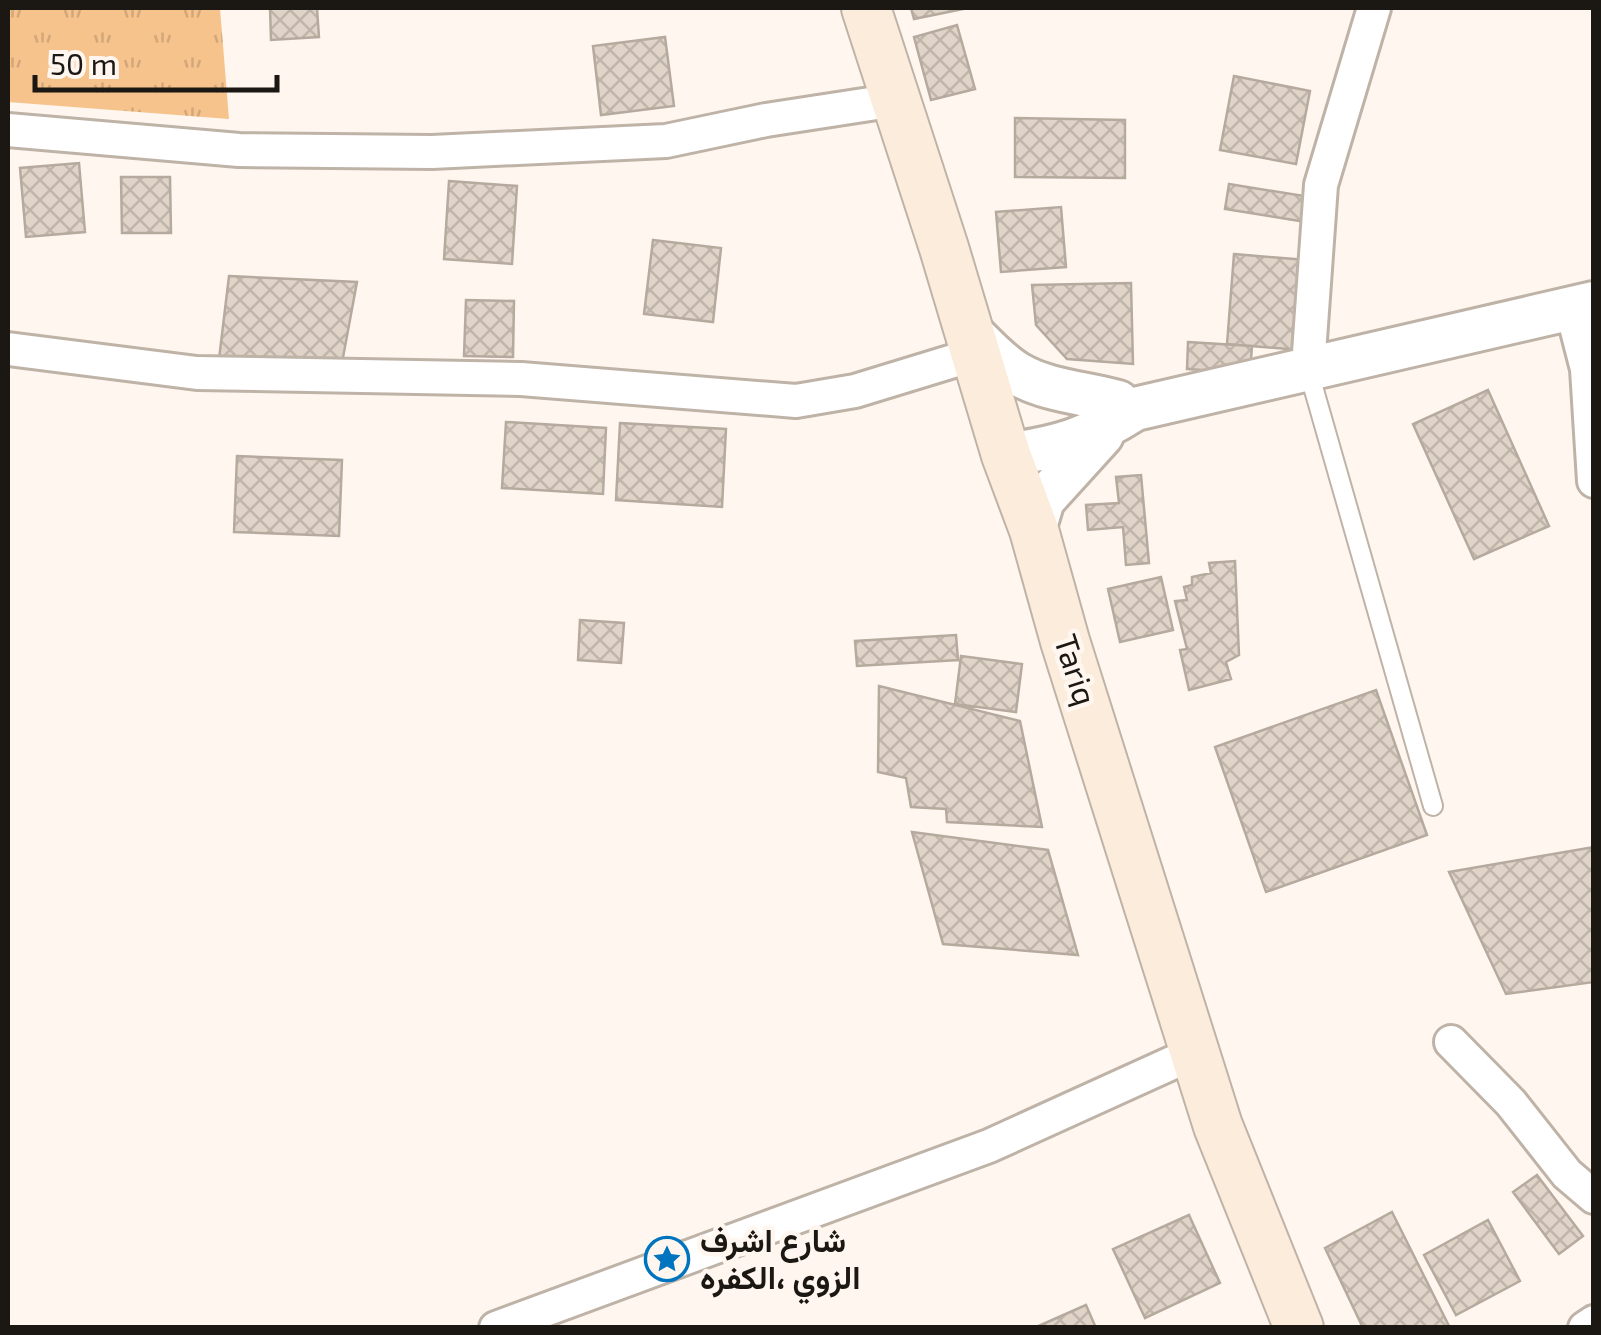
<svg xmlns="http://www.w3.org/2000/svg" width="1601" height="1335" viewBox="0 0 1601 1335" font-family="'Exo 2',Vazirmatn,sans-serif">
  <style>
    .grass { fill: url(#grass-tufts) }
    .building { fill: url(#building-cross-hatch); stroke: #b6aa9e; stroke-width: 2.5 }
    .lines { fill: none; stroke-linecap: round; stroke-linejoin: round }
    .service-casing { stroke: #bfb3a7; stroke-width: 22 }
    .minor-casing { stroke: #bfb3a7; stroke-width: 38 }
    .tertiary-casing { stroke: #bfb3a7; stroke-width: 48 }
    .secondary-casing { stroke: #bfb3a7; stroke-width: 52 }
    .service { stroke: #fff; stroke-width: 18 }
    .minor { stroke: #fff; stroke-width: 32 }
    .tertiary { stroke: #fff; stroke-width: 42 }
    .secondary { stroke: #fbecdb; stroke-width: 48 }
    .labels { text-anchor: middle; stroke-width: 9; stroke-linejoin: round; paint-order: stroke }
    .street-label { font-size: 32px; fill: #1b1712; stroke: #fff7ef }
    .poi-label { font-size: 32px; font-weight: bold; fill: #1b1712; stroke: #fff7ef; text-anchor: start }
  </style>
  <defs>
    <pattern id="grass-tufts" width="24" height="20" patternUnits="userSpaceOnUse" patternTransform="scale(2.5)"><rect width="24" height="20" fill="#f7c38d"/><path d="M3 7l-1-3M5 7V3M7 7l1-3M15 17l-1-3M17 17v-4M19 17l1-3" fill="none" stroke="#d3a779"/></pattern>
    <pattern id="building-cross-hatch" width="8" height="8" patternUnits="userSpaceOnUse" patternTransform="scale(2.5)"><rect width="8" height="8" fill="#e0d4c8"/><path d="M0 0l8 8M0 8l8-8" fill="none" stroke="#c0b5ab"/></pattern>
  </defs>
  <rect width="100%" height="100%" fill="#fff7ef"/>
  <path class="grass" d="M8,8H220L229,119L8,102Z"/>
  <path class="building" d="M270,8H317L319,37L271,40Z
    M911,8H968L914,19Z
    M957,25L975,89L931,100L914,37Z
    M665,37L674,106L601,115L593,46Z
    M1234,76L1310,91L1296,164L1220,150Z
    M1015,118L1125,120V178L1015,177Z
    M79,163L85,232L26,237L20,168Z
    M121,177H170L171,233H122Z
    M449,181L517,186L512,264L444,259Z
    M1229,184L1310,197L1306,222L1225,209Z
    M1061,207L1066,267L1001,272L996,212Z
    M653,240L721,248L713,322L644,314Z
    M1234,254L1306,260L1299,350L1227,344Z
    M229,276L357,282L342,363L219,359Z
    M1131,283L1133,364L1067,359L1036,325L1032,285Z
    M466,300L514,301L513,357L464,356Z
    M1188,342L1252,346L1250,373L1187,369Z
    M1488,390L1549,526L1474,559L1413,424Z
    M506,422L606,428L603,494L502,488Z
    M620,423L726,429L722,507L616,500Z
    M237,456L342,460L339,536L234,532Z
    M1141,475L1149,563L1126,565L1123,527L1088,530L1086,505L1119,503L1116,477Z
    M1235,561L1239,655L1226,662L1231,679L1189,690L1180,650L1187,649L1175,601L1187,600L1184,587L1192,585V577L1211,573L1209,563Z
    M1161,577L1173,630L1120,642L1108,589Z
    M580,620L624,623L621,663L578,660Z
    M956,635L958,660L857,666L855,641Z
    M961,656L1022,664L1016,712L955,704Z
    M879,686L1020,721L1042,827L947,822L946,809L911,807L906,778L878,772Z
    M1376,690L1427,835L1266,892L1215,747Z
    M912,832L1048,850L1078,955L943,944Z
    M1594,847V982L1506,994L1449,872Z
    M1537,1175L1583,1236L1559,1254L1513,1192Z
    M1392,1212L1450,1328H1363L1325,1248Z
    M1189,1215L1220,1283L1145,1318L1113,1249Z
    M1488,1220L1520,1281L1456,1315L1424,1255Z
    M1086,1305L1096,1328H1034Z"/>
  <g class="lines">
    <defs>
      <path id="service" d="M1308,369L1433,806"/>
      <path id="minor" d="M8,130L239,150L432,152L666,141L766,120L896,100
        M1571,307L1587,369L1594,481
        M8,349L197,373L521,379L796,401L855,391L976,354
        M1308,367L1321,185L1374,8
        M1451,1042L1511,1103L1567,1174L1594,1197
        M496,1328L989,1146L1196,1052
        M1585,1328L1594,1322"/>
      <path id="tertiary" d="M969,331C985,346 999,363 1018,374C1047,391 1086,393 1118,402
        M1006,455C1060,447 1088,439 1135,409L1594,303
        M1034,530L1043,500L1102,435"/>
      <path id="secondary" d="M866,8L944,248L1006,455L1034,530L1065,641L1218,1126L1299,1328"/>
    </defs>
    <use href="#service" class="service-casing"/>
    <use href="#minor" class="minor-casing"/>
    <use href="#tertiary" class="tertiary-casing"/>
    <use href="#secondary" class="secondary-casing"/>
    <use href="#service" class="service"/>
    <use href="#minor" class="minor"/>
    <use href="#tertiary" class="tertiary"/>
    <use href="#secondary" class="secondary"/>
  </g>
  <defs>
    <symbol id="sight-ring" viewBox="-11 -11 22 22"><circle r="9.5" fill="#fff7ef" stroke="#0074be" stroke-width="1.5"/><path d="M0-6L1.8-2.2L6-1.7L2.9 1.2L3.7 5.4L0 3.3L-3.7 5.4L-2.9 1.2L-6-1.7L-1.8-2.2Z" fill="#0074be"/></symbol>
  </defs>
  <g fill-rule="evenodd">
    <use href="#sight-ring" x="642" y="1234" width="50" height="50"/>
  </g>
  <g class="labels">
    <g class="street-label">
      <text transform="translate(1075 670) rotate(72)" y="11">Tariq</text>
    </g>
    <g class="poi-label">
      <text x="700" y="1252">شارع اشرف<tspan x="700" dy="37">الزوي ،الكفره</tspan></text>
    </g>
  </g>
  <rect width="1601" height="1335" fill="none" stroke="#1b1712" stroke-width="20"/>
  <path d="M35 75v15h242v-15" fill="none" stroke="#1b1712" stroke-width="5"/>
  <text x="50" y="75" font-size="30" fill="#1b1712" stroke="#fff7ef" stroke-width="8" paint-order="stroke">50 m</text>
</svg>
